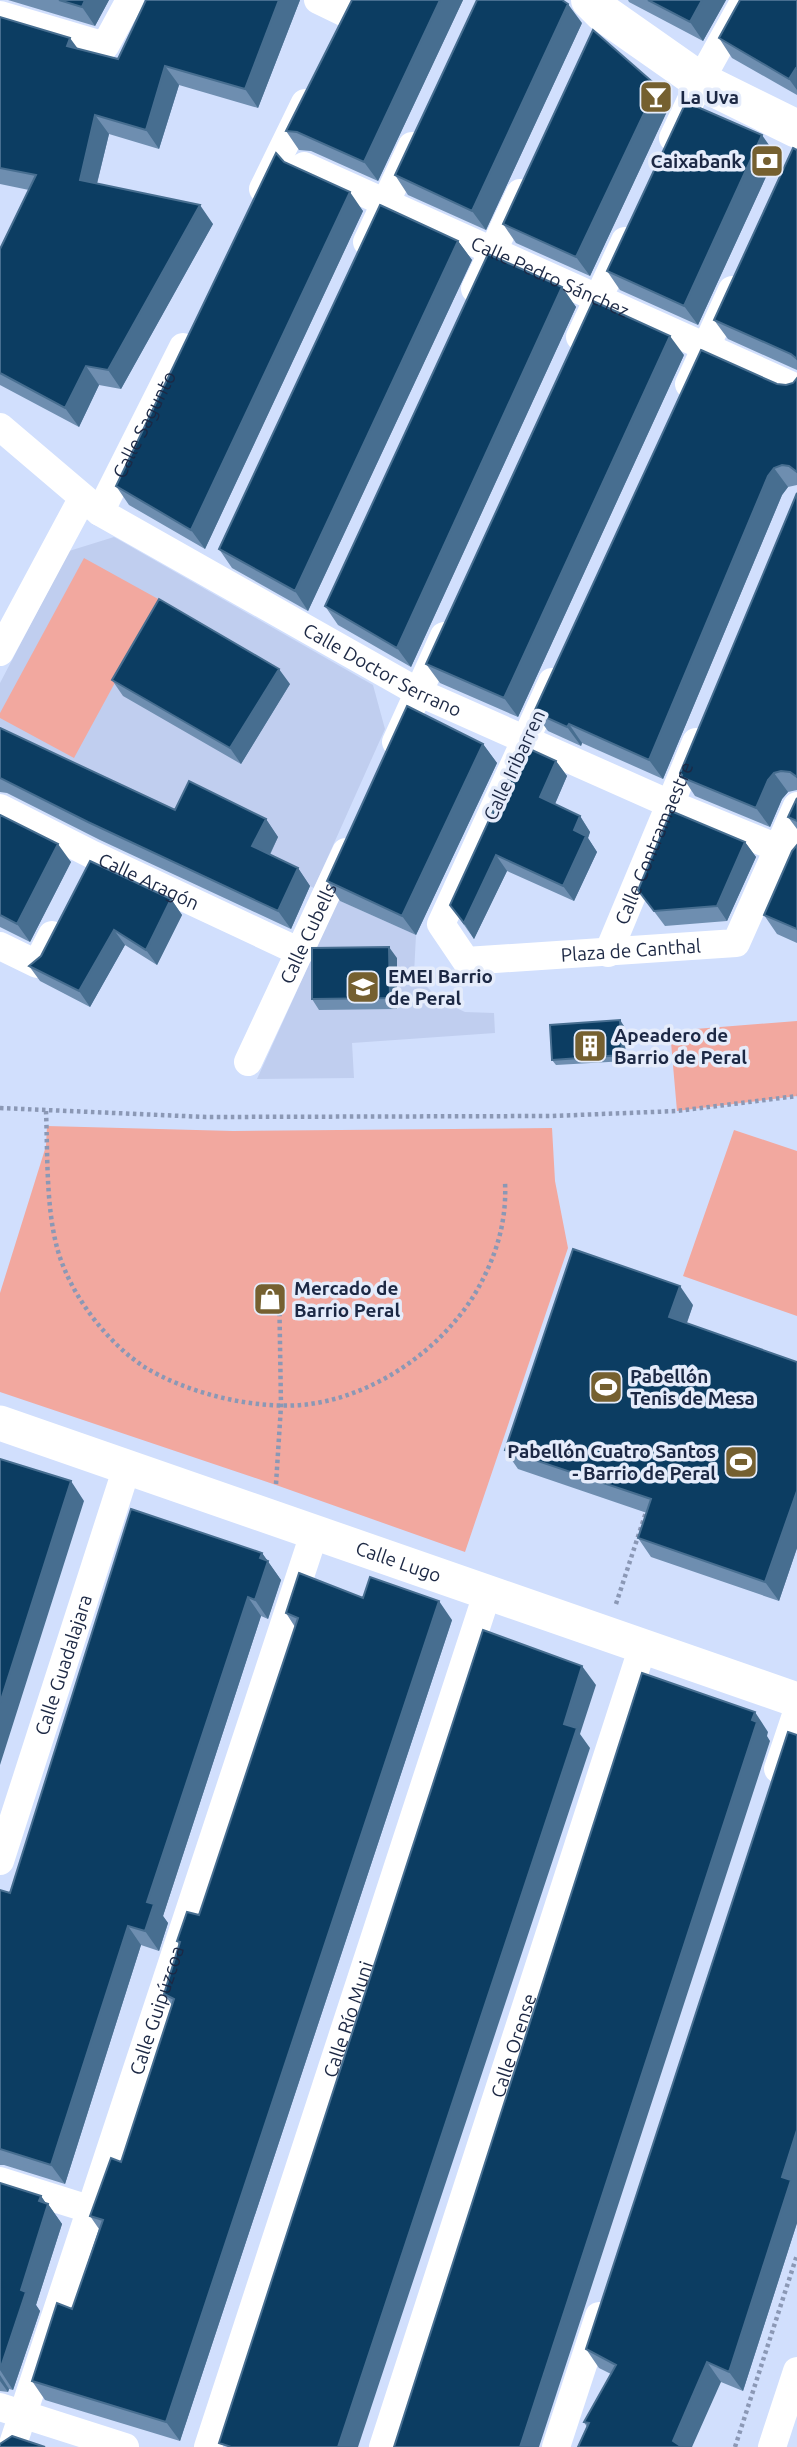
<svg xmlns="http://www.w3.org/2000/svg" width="797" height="2447" viewBox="0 0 797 2447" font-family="Ubuntu,sans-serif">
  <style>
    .built { fill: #c0ceef }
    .park { fill: #f2a89f }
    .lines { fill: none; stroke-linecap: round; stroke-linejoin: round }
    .path { stroke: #8b98b5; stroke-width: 4.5; stroke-dasharray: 3.5 3.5; stroke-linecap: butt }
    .minor { stroke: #fff; stroke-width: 28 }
    .tertiary { stroke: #fff; stroke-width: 35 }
    .secondary { stroke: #fff; stroke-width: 38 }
    .wall { fill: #6e8eb0 }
    .shaded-wall { fill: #476e90 }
    .building { fill: #0c3d62; stroke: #476e90; stroke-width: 2 }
    .labels { text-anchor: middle; stroke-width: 7; stroke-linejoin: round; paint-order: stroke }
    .poi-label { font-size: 19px; font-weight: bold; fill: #1c2844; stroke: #e5ecfb; text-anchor: start }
    .street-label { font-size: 19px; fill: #1c2844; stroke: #e5ecfb }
  </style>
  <rect width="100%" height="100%" fill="#d1dffd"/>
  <path class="built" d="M114,537L373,685L385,729L314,888L0,740V683L69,551Z
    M338,900L416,935L414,974L441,1001L465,1012L494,1013L495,1033L352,1043L354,1078L257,1079Z"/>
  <path class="park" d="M84,558L160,600L74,758L0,718V713Z
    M797,1021V1096L677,1111L670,1031Z
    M47,1126L233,1131L552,1128L555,1181L568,1248L465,1552L276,1485L0,1392V1293L46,1146Z
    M734,1130L797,1151V1316L683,1276Z"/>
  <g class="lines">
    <path class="path" d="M0,1108L206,1117L552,1116L677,1111L797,1096
      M46,1111C48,1159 45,1224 64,1268C79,1305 110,1344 143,1366C187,1394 259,1411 310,1404C376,1395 442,1349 476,1292C496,1257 507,1222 505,1182
      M276,1484L281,1406L279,1282
      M616,1604L647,1509
      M735,2447L797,2255"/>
    <g class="minor">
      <path d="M318,0L349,15"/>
      <path d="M0,15L105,46L130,0"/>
      <path d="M673,138L700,81L745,0"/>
      <path id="s1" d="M304,166L797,388"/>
      <path d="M263,189L305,103"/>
      <path d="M367,242L412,146"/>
      <path d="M475,289L520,193"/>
      <path d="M580,337L625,241"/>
      <path d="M689,384L732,290"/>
      <path id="s2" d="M0,427L100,512L418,692L670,804L797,856"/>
      <path id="s3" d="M100,512L183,347"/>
      <path d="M0,652L82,499"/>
      <path id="s4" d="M552,682L441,924L466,961L736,943L797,806"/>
      <path d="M396,742L444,636"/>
      <path id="s5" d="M0,808L93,855L300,952"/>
      <path d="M0,946L37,964L52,935"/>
      <path id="s6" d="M608,953L696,742"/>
      <path id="s7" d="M248,1062L346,852"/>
      <path d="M778,1769L797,1712"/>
      <path id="s8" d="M0,1861L127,1467"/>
      <path d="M0,2181L89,2209"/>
      <path d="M0,2407L125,2447"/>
      <path id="s9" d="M12,2447L314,1534"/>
      <path id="s10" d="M208,2447L488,1591"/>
      <path id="s11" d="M383,2447L643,1646"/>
      <path d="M556,2447L599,2316"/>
      <path d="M772,2447L797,2371"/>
    </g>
    <path class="tertiary" id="s12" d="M0,1423L797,1700"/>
    <path class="secondary" d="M590,0L603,13L700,81L797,129"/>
  </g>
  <path class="wall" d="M8,0H109L95,26Z
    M300,0L258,108L179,85L159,149L109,134L97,184L213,224L121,389L99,385L79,427L0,385V249L29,190L0,184V17L78,49L118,59Z
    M352,0H463L378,181L311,151L299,150L286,131Z
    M628,0H726L703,41L629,2Z
    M797,0V95L732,58L719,38Z
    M582,23L486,230L408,195L395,175Z
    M657,86L670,105L590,276L516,243L503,224Z
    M797,150V370L728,339L714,320Z
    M776,155L698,325L620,290L607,271Z
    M284,162L363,211L205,549L129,505L116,486Z
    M458,241L472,260L308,611L232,568L219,549Z
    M562,287L576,307L411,667L338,625L325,606Z
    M684,355L518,717L440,683L426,664Z
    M797,378V485L788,487L782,495L663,779L582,743L581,746L548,731L534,712L777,384L786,385L793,383Z
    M797,493V790L788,792L782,799L770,827L695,796L680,773Z
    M112,680L290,684L241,764L123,696Z
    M0,728L175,810L266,819L278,837L270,855L298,868L310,886L291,929L100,840L7,793L0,792Z
    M483,744L497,763L416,935L340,901L327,881Z
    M556,761L567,776L555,804L580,816L590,832L588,838L597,852L574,901L507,871L474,939L450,905Z
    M797,798V829L788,817Z
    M0,815L71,862L30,942L0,927Z
    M745,842L756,857L727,921L665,926L638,890Z
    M797,845V943L777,934L764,915Z
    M171,899L182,915L157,965L125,945L90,1007L40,981L29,966Z
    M397,958V1009L319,1010L312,999Z
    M624,1026L626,1061L556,1065L552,1060Z
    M693,1305L687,1323L797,1362V1548L779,1601L651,1557L638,1538L647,1513L518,1469L505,1450Z
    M262,1553L281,1580L268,1619L261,1616L163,1916L168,1923L159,1951L141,1945L65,2184L4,2165H0V1890L10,1893Z
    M363,1598L452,1620L180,2441L45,2400L32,2381L72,2309L99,2229L90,2216L121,2162L172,2005L164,1994L179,1945L177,1941L199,1915L295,1627L286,1613Z
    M797,1735V2223L743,2391L721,2382L587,2427L584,2422L611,2374L599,2368L586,2349Z
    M0,2183L41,2196L46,2204H48L62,2224L36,2305L40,2311L13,2390L9,2389L8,2392L0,2391Z"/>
  <path class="shaded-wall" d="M85,0H109L95,26L82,7Z
    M279,0H300L258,108L245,89Z
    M440,0H463L378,181L364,162Z
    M702,0H726L703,41L690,22Z
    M568,4L582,23L486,230L472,211Z
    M70,38L84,57L67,46Z
    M165,66L179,85L159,149L146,130Z
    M796,68L797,70V90L789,79Z
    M657,86L670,105L590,276L576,257Z
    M95,115L109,134L93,199L80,180Z
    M762,135L776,155L698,325L684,306Z
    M350,192L363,211L205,549L191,530Z
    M200,205L213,224L121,389L108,370Z
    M458,241L472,260L308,611L295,591Z
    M562,287L576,307L411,667L397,648Z
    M670,336L684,355L518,717L504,698Z
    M86,366L99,385L79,427L65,408Z
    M774,468L788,487L782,495L663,779L649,760L768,476Z
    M279,669L290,684L241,764L230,748Z
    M569,724L582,743L581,746L567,727Z
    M483,744L497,763L416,935L402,916Z
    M556,761L567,776L551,813L540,797Z
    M774,773L788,792L782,799L770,827L756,808L768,780Z
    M580,816L590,832L588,838L597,852L574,901L563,886L574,830Z
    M266,819L278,837L265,864L252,846Z
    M745,842L756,857L727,921L717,906Z
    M58,844L71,862L30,942L17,924Z
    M496,855L507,871L474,939L464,923Z
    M298,868L310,886L291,929L278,911Z
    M171,899L182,915L157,965L146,950Z
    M114,930L125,945L90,1007L79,991Z
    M389,947L397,958V1009L390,998Z
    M620,1020L624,1026L626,1061L622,1055Z
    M680,1286L693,1305L682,1336L669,1317Z
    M71,1481L84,1501L0,1765V1703Z
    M797,1491V1548L779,1601L765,1582Z
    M262,1553L281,1580L268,1619L255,1600L260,1558Z
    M248,1597L261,1616L163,1916L168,1923L159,1951L145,1931L147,1902Z
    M439,1601L452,1620L180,2441L166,2422Z
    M582,1666L596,1685L580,1734L590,1748L358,2447H338Z
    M755,1712L768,1732L767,1736L770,1741L539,2447H520Z
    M128,1926L141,1945L65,2184L51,2165Z
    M797,2130V2223L743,2391L729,2372L782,2177Z
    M41,2196L48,2206V2204L62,2224L36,2305L40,2311L13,2390L0,2370L21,2290Z
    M707,2362L721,2382L692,2447H677L673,2441Z
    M0,2375L9,2389L8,2392L0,2381Z"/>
  <path class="building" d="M59,0H85L82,7Z
    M146,0H279L245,89L165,66L146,130L95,115L80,180L200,205L108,370L86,366L65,408L0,373V249L36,175L0,168V17L70,38L67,46L118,59Z
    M352,0H440L364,162L297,132L286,131Z
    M477,0H562L568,4L472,211L395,175Z
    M648,0H702L690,22Z
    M740,0H797V68H796L789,79L719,38Z
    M593,30L657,86L576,257L503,224Z
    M686,102L762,135L684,306L607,271Z
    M793,148L797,150V359L791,354L714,320Z
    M276,153L284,162L350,192L191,530L116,486Z
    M380,205L458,241L295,591L219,549Z
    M488,254L562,287L397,648L325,606Z
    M593,301L670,336L504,698L426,664Z
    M701,350L777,384L786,385L793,383L797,378V472L789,466L782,465L774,468L768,476L649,760L569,724L567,727L534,712Z
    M797,493V777L790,772L781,771L774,773L768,780L756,808L681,777L682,775L680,773Z
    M159,599L279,669L230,748L112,680Z
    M407,706L483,744L402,916L327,881Z
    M0,728L175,810L189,781L266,819L252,846L298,868L278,911L88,822L0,778Z
    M523,746L556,761L540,797L580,816L574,830L586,836L563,886L496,855L464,923L450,905Z
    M797,798V821L788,817Z
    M671,811L745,842L717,906L654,911L638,890Z
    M0,815L58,844L17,924L0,915Z
    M797,845V929L764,915L792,851Z
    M90,861L171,899L146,950L114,930L79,991L29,966L41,956Z
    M389,947L390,998L312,999V948Z
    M620,1020L622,1055L552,1060L550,1025Z
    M573,1249L680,1286L669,1317L797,1362V1491L765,1582L638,1538L651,1499L505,1450Z
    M0,1459L71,1481L0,1703Z
    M131,1509L262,1553L260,1558L268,1561L255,1600L248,1597L147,1902L154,1904L145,1931L128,1926L51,2165L0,2149V1890L10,1893Z
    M299,1573L363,1598L370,1577L439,1601L166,2422L32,2381L57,2303L72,2309L103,2220L90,2216L111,2158L121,2162L174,1999L164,1994L180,1942L177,1941L187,1912L199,1915L298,1618L286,1613Z
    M483,1630L582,1666L564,1724L577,1728L338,2447H231L219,2443Z
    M642,1673L755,1712L752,1720L757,1722L520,2447H394Z
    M788,1732L797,1735V2130L782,2177L791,2180L729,2372L707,2362L673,2441L682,2447H578L589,2423L584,2422L616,2365L586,2349Z
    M0,2183L41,2196L39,2201L48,2204L21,2290L26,2292L0,2370Z
    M12,2436L45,2447H0V2444Z"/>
  <defs>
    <symbol id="bar-square" viewBox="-11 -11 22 22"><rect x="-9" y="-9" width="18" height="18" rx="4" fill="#756030" stroke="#e5ecfb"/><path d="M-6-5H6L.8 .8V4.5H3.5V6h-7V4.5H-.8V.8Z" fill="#fff"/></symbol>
    <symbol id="bank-square" viewBox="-11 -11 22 22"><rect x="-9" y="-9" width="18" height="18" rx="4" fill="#756030" stroke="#e5ecfb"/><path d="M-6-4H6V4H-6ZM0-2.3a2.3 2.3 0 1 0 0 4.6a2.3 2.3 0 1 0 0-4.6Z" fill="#fff"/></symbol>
    <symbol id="school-square" viewBox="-11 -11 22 22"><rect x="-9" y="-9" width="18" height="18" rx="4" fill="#756030" stroke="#e5ecfb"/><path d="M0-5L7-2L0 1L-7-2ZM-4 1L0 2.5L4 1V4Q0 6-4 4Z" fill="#fff"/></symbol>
    <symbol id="building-square" viewBox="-11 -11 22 22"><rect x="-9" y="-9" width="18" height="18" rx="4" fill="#756030" stroke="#e5ecfb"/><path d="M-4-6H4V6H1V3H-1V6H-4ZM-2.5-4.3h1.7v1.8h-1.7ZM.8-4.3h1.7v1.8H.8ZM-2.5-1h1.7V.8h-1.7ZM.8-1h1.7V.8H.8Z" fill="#fff"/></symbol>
    <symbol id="shop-square" viewBox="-11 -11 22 22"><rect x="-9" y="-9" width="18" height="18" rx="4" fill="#756030" stroke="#e5ecfb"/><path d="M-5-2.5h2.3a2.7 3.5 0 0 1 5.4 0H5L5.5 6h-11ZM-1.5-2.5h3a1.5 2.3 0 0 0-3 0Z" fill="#fff"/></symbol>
    <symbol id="stadium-square" viewBox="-11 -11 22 22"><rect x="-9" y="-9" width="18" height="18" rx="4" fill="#756030" stroke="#e5ecfb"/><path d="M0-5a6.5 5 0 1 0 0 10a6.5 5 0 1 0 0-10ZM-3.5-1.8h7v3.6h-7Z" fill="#fff"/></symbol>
  </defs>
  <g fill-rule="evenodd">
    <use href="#bar-square" x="637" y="78" width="38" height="38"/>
    <use href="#bank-square" x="748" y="142" width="38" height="38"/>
    <use href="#school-square" x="344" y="968" width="38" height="38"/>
    <use href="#building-square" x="571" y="1027" width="38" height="38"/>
    <use href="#shop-square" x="251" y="1280" width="38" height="38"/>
    <use href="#stadium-square" x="587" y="1368" width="38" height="38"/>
    <use href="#stadium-square" x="722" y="1443" width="38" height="38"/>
  </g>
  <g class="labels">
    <g class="poi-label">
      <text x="680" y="104">La Uva</text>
      <text x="742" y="168" text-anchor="end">Caixabank</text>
      <text x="388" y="983">EMEI Barrio<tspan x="388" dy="22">de Peral</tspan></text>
      <text x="614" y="1042">Apeadero de<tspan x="614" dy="22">Barrio de Peral</tspan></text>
      <text x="294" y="1295">Mercado de<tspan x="294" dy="22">Barrio Peral</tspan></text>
      <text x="630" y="1383">Pabellón<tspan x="630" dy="22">Tenis de Mesa</tspan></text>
      <text x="716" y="1458" text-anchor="end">Pabellón Cuatro Santos<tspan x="716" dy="22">- Barrio de Peral</tspan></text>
    </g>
    <g class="street-label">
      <text dy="7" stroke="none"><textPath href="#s1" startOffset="270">Calle Pedro Sánchez</textPath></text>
      <text dy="7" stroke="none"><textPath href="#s3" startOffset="98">Calle Sagunto</textPath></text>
      <text dy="7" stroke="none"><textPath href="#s2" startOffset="455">Calle Doctor Serrano</textPath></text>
      <text transform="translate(514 765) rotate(-65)" y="7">Calle Iribarren</text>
      <text dy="7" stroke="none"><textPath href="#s6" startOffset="119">Calle Contramaestre</textPath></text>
      <text dy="7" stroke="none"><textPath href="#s5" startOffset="166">Calle Aragón</textPath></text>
      <text dy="7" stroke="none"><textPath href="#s7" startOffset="142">Calle Cubells</textPath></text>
      <text dy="7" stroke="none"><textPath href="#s4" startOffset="476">Plaza de Canthal</textPath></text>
      <text dy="7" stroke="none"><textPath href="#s12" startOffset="422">Calle Lugo</textPath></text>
      <text dy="7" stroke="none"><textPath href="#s8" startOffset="206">Calle Guadalajara</textPath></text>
      <text dy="7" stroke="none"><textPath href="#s9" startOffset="460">Calle Guipúzcoa</textPath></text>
      <text dy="7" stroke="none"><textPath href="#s10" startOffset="450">Calle Río Muni</textPath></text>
      <text dy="7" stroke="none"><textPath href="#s11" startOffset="422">Calle Orense</textPath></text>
    </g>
  </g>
</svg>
